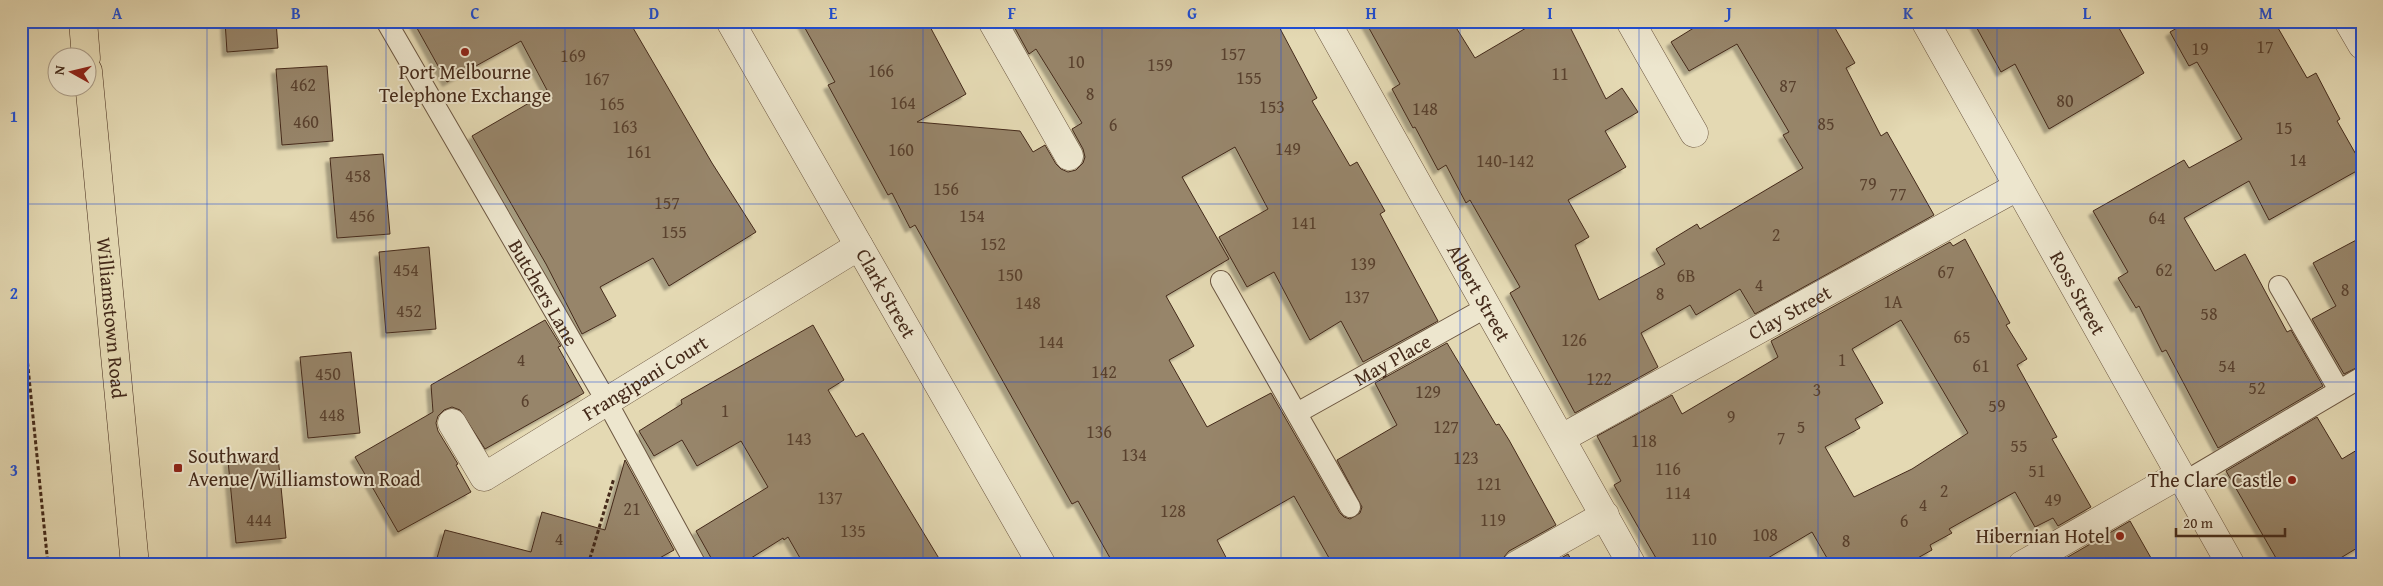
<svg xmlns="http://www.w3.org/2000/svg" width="2383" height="586" viewBox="0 0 2383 586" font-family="'Gentium Book Plus',serif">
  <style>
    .building { fill: #97856a; stroke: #442a1a; fill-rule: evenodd; filter: url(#shadow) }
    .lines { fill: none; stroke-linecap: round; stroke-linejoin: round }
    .service-casing { stroke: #6c5640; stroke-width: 22 }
    .minor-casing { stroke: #6c5640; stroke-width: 29 }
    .primary-casing { stroke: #442a1a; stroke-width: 29 }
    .path { stroke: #442a1a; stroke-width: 3; stroke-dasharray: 4 2.5; stroke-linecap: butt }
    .service { stroke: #ede6ce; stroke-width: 20 }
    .minor { stroke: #ede6ce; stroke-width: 28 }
    .primary { stroke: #e4d9b3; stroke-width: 28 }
    .grid { fill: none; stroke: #1d4ed8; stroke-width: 1; stroke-opacity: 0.55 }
    .poi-dot { fill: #8f2418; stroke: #ede6ce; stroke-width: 2 }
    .labels { text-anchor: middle; stroke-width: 4; stroke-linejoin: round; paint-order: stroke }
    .number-label { font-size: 18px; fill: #59412e }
    .poi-label { font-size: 20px; fill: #442a1a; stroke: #ede6ce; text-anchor: end }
    .street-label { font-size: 20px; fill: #442a1a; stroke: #ede6ce }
    .neatline { fill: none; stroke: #1d4ed8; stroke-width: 2 }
    .grid-label { font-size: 16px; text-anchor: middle; font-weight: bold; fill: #1d4ed8 }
  </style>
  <defs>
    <filter id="shadow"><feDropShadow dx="-4.5" dy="4.5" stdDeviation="1" flood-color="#0004"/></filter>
  </defs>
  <rect width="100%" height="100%" fill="#e4d9b3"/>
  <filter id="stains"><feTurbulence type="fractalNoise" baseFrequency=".004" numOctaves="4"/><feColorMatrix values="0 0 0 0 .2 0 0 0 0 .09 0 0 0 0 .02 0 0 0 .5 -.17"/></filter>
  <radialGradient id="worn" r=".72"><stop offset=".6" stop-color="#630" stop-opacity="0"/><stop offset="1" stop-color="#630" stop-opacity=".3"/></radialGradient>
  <path class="building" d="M225,21H276L278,48L227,52Z
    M413,21H629L712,163L756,232L669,286L653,258L600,287L616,316L582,334L546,264L472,136L548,92L521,41L447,82Z
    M801,21H927L966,94L917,122L1020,131L1033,152L1045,145L1056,164L1061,169L1068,172L1076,170L1083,163L1085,157L1083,149L1072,129L1082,123L1036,49L1029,54L1011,21H1276L1317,98L1312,101L1350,166L1357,162L1385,211L1380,214L1438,321L1363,362L1341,321L1310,340L1274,272L1247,287L1219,237L1268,209L1235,147L1182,177L1229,259L1166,296L1194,346L1169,360L1207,427L1271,393L1340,513L1344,517L1350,519L1360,513L1362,507L1337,460L1397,425L1375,383L1447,343L1496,425L1499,424L1509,440L1556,525L1509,551L1504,557L1501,565H1333L1294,496L1217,540L1230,565H1114L1078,501L1072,504L915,225L910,228L892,193L888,195L828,85L835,82Z
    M1365,21H1452L1475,58L1538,21H1567L1606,99L1622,88L1638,112L1605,131L1626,167L1568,200L1589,237L1575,245L1599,300L1665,264L1656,249L1697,224L1700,229L1803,168L1783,135L1789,132L1737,44L1689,71L1671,42L1705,21H1831L1855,63L1846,68L1881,136L1887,132L1934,215L1755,314L1740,289L1696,315L1690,305L1641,333L1658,367L1575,413L1510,293L1520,287L1470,200L1466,203L1446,165L1438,170L1415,127L1413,128L1392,89L1400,84Z
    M1973,21H2115L2144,73L2049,129L2015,64L2001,72Z
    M2189,21H2274L2307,78L2316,73L2340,119L2337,121L2362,165V168L2269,220L2249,181L2184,218L2215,271L2245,254L2287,332L2291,330L2323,386L2218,448L2166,350L2162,352L2139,306L2136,308L2118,278L2128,272L2093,211L2184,160L2189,168L2242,139L2197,62L2189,66L2170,32Z
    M327,66L333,141L282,145L276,69Z
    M383,154L390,234L337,238L330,158Z
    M2362,237V365L2344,374L2312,319L2336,306L2313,263Z
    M1965,239L2010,323L2006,325L2027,359L2017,365L2057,437L2052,439L2091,507L2058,526L2053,518L2035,527L2015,492L1949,529L1952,533L1930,545L1932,550L1905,565H1831L1812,532L1756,565H1660L1614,485L1621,481L1597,436L1672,395L1682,414L1778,357L1771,341L1950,242L1953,246ZM1901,320L1968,433L1912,469L1854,497L1825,447L1860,428L1855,419L1883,403L1852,349Z
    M429,247L436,329L386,333L379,252Z
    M545,320L561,346L558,347L584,393L485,449L460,410L452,407L444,410L438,416L436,423L438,431L458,464L456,465L471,492L398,532L355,457L433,412L431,385Z
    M813,325L844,380L828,390L856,437L863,433L943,565H804L788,537L784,540L783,538L740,565H715L696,531L768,487L741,441L697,466L682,440L654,456L639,431L682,404L681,400Z
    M351,352L360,433L308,438L300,357Z
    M2317,417L2342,459L2362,447V545L2329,565H2280L2226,471Z
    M278,456L286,538L236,543L228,461Z
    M625,460L674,550L647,565H435L445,530L531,552L542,512L605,530Z
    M2130,521L2155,565H2054Z
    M1568,554L1574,565H1549Z"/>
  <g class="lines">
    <defs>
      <g id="service">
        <path id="s1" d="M386,21L607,402L696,565"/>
        <path d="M1221,281L1350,507"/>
        <path d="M2279,286L2339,390"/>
        <path id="s2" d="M1297,413L1487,307"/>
        <path d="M2184,482L2362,377"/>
      </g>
      <g id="minor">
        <path id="s3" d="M730,21L1042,565"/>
        <path d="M992,21L1069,156"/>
        <path id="s4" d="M1326,21L1632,565"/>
        <path d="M1630,21L1694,133"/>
        <path id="s5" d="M1925,21L2231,565"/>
        <path d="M2348,21L2362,45"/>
        <path id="s6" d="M452,423L484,477L859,246"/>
        <path id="s7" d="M1562,438L2017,187"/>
        <path d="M1517,565L1605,515"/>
        <path d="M2022,565L2179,475"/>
      </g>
      <g id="primary">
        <path d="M83,21L86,58"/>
        <path id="s8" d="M88,71L135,565"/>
      </g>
    </defs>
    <use href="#service" class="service-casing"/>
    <use href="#minor" class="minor-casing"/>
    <use href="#primary" class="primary-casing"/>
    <path class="path" d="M21,298L48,565
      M588,565L614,478"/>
    <use href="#service" class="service"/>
    <use href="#minor" class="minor"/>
    <use href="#primary" class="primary"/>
  </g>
  <path class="grid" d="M207,21V565M386,21V565M565,21V565M744,21V565M923,21V565M1102,21V565M1281,21V565M1460,21V565M1639,21V565M1818,21V565M1997,21V565M2176,21V565M21,204H2362M21,382H2362"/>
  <g class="poi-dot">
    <circle cx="465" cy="52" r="5"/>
    <rect x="173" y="463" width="10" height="10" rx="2.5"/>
    <circle cx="2292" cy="480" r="5"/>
    <circle cx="2120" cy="536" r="5"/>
  </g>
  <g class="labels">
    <g class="number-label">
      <text x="2265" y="53">17</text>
      <text x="2200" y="55">19</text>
      <text x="1233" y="60">157</text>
      <text x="573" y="62">169</text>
      <text x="1076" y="68">10</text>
      <text x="1160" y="71">159</text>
      <text x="881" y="77">166</text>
      <text x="1560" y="80">11</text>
      <text x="1249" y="84">155</text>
      <text x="597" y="85">167</text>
      <text x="303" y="91">462</text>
      <text x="1788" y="92">87</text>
      <text x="1090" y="100">8</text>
      <text x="2065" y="107">80</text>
      <text x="903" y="109">164</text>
      <text x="612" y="110">165</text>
      <text x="1272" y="113">153</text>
      <text x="1425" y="115">148</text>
      <text x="306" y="128">460</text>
      <text x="1826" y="130">85</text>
      <text x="1113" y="131">6</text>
      <text x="625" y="133">163</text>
      <text x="2284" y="134">15</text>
      <text x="1288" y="155">149</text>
      <text x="901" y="156">160</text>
      <text x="639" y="158">161</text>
      <text x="2298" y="166">14</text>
      <text x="1505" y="167">140-142</text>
      <text x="358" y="182">458</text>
      <text x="1868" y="190">79</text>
      <text x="946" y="195">156</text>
      <text x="1898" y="200">77</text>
      <text x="667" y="209">157</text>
      <text x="362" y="222">456</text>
      <text x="972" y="222">154</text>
      <text x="2157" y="224">64</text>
      <text x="1304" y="229">141</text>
      <text x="674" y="238">155</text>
      <text x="1776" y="241">2</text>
      <text x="993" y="250">152</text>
      <text x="1363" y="270">139</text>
      <text x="406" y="276">454</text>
      <text x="2164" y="276">62</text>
      <text x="1946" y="278">67</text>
      <text x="1010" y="281">150</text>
      <text x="1686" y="282">6B</text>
      <text x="1759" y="291">4</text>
      <text x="2345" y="296">8</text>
      <text x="1660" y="300">8</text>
      <text x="1357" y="303">137</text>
      <text x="1893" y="308">1A</text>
      <text x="1028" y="309">148</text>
      <text x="409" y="317">452</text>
      <text x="2209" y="320">58</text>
      <text x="1962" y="343">65</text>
      <text x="1574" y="346">126</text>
      <text x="1051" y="348">144</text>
      <text x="521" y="366">4</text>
      <text x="1842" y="366">1</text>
      <text x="1981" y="372">61</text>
      <text x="2227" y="372">54</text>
      <text x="1104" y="378">142</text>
      <text x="328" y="380">450</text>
      <text x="1599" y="385">122</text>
      <text x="2257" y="394">52</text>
      <text x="1817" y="396">3</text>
      <text x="1428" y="398">129</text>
      <text x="525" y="407">6</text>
      <text x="1997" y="412">59</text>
      <text x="725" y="417">1</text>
      <text x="332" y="421">448</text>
      <text x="1731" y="423">9</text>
      <text x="1446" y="433">127</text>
      <text x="1801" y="433">5</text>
      <text x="1099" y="438">136</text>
      <text x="1781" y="444">7</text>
      <text x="799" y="445">143</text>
      <text x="1644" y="447">118</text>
      <text x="2019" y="452">55</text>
      <text x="1134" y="461">134</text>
      <text x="1466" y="464">123</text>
      <text x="1668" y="475">116</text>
      <text x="2037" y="477">51</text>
      <text x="1489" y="490">121</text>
      <text x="1944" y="497">2</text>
      <text x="1678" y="499">114</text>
      <text x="830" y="504">137</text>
      <text x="2053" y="506">49</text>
      <text x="1923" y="511">4</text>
      <text x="632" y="515">21</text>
      <text x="1173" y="517">128</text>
      <text x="259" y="526">444</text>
      <text x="1493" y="526">119</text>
      <text x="1904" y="527">6</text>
      <text x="853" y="537">135</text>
      <text x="1765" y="541">108</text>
      <text x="559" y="545">4</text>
      <text x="1704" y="545">110</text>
      <text x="1846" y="547">8</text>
    </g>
    <g class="poi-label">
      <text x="465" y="79" text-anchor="middle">Port Melbourne<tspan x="465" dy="23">Telephone Exchange</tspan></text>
      <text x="188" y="463" text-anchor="start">Southward<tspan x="188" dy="23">Avenue/Williamstown Road</tspan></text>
      <text x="2282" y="487">The Clare Castle</text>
      <text x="2110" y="543">Hibernian Hotel</text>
    </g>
    <g class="street-label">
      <text dy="7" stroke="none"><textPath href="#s1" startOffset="314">Butchers Lane</textPath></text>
      <text dy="7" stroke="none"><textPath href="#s3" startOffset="314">Clark Street</textPath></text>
      <text dy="7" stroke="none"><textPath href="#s4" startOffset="312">Albert Street</textPath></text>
      <text dy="7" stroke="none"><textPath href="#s5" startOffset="312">Ross Street</textPath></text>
      <text dy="7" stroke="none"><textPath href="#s7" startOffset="260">Clay Street</textPath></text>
      <text dy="7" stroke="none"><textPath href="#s8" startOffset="248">Williamstown Road</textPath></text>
      <text dy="7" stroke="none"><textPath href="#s2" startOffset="109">May Place</textPath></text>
      <text dy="7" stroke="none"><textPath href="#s6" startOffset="252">Frangipani Court</textPath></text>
    </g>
  </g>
  <rect width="2383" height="586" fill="none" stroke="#e4d9b3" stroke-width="55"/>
  <g transform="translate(72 72) rotate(278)"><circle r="24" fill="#ede6ce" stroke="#a99b86"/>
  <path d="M0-4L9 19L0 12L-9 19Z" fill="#8f2418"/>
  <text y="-8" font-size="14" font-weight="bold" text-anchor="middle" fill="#442a1a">N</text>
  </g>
  <path d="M2176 528v8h109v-8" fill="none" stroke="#442a1a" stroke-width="2.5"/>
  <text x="2183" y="528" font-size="15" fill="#442a1a" stroke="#ede6ce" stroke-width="4" paint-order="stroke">20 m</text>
  <rect x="28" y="28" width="2328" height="530" class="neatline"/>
  <g class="grid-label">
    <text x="117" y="19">A</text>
    <text x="296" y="19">B</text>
    <text x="475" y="19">C</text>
    <text x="654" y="19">D</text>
    <text x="833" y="19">E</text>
    <text x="1012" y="19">F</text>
    <text x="1192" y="19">G</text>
    <text x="1371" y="19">H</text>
    <text x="1550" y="19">I</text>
    <text x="1729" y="19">J</text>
    <text x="1908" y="19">K</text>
    <text x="2087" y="19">L</text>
    <text x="2266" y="19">M</text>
    <text x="14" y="122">1</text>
    <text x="14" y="299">2</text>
    <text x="14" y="476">3</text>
  </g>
  <rect width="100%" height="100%" filter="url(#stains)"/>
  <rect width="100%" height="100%" fill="url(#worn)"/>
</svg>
